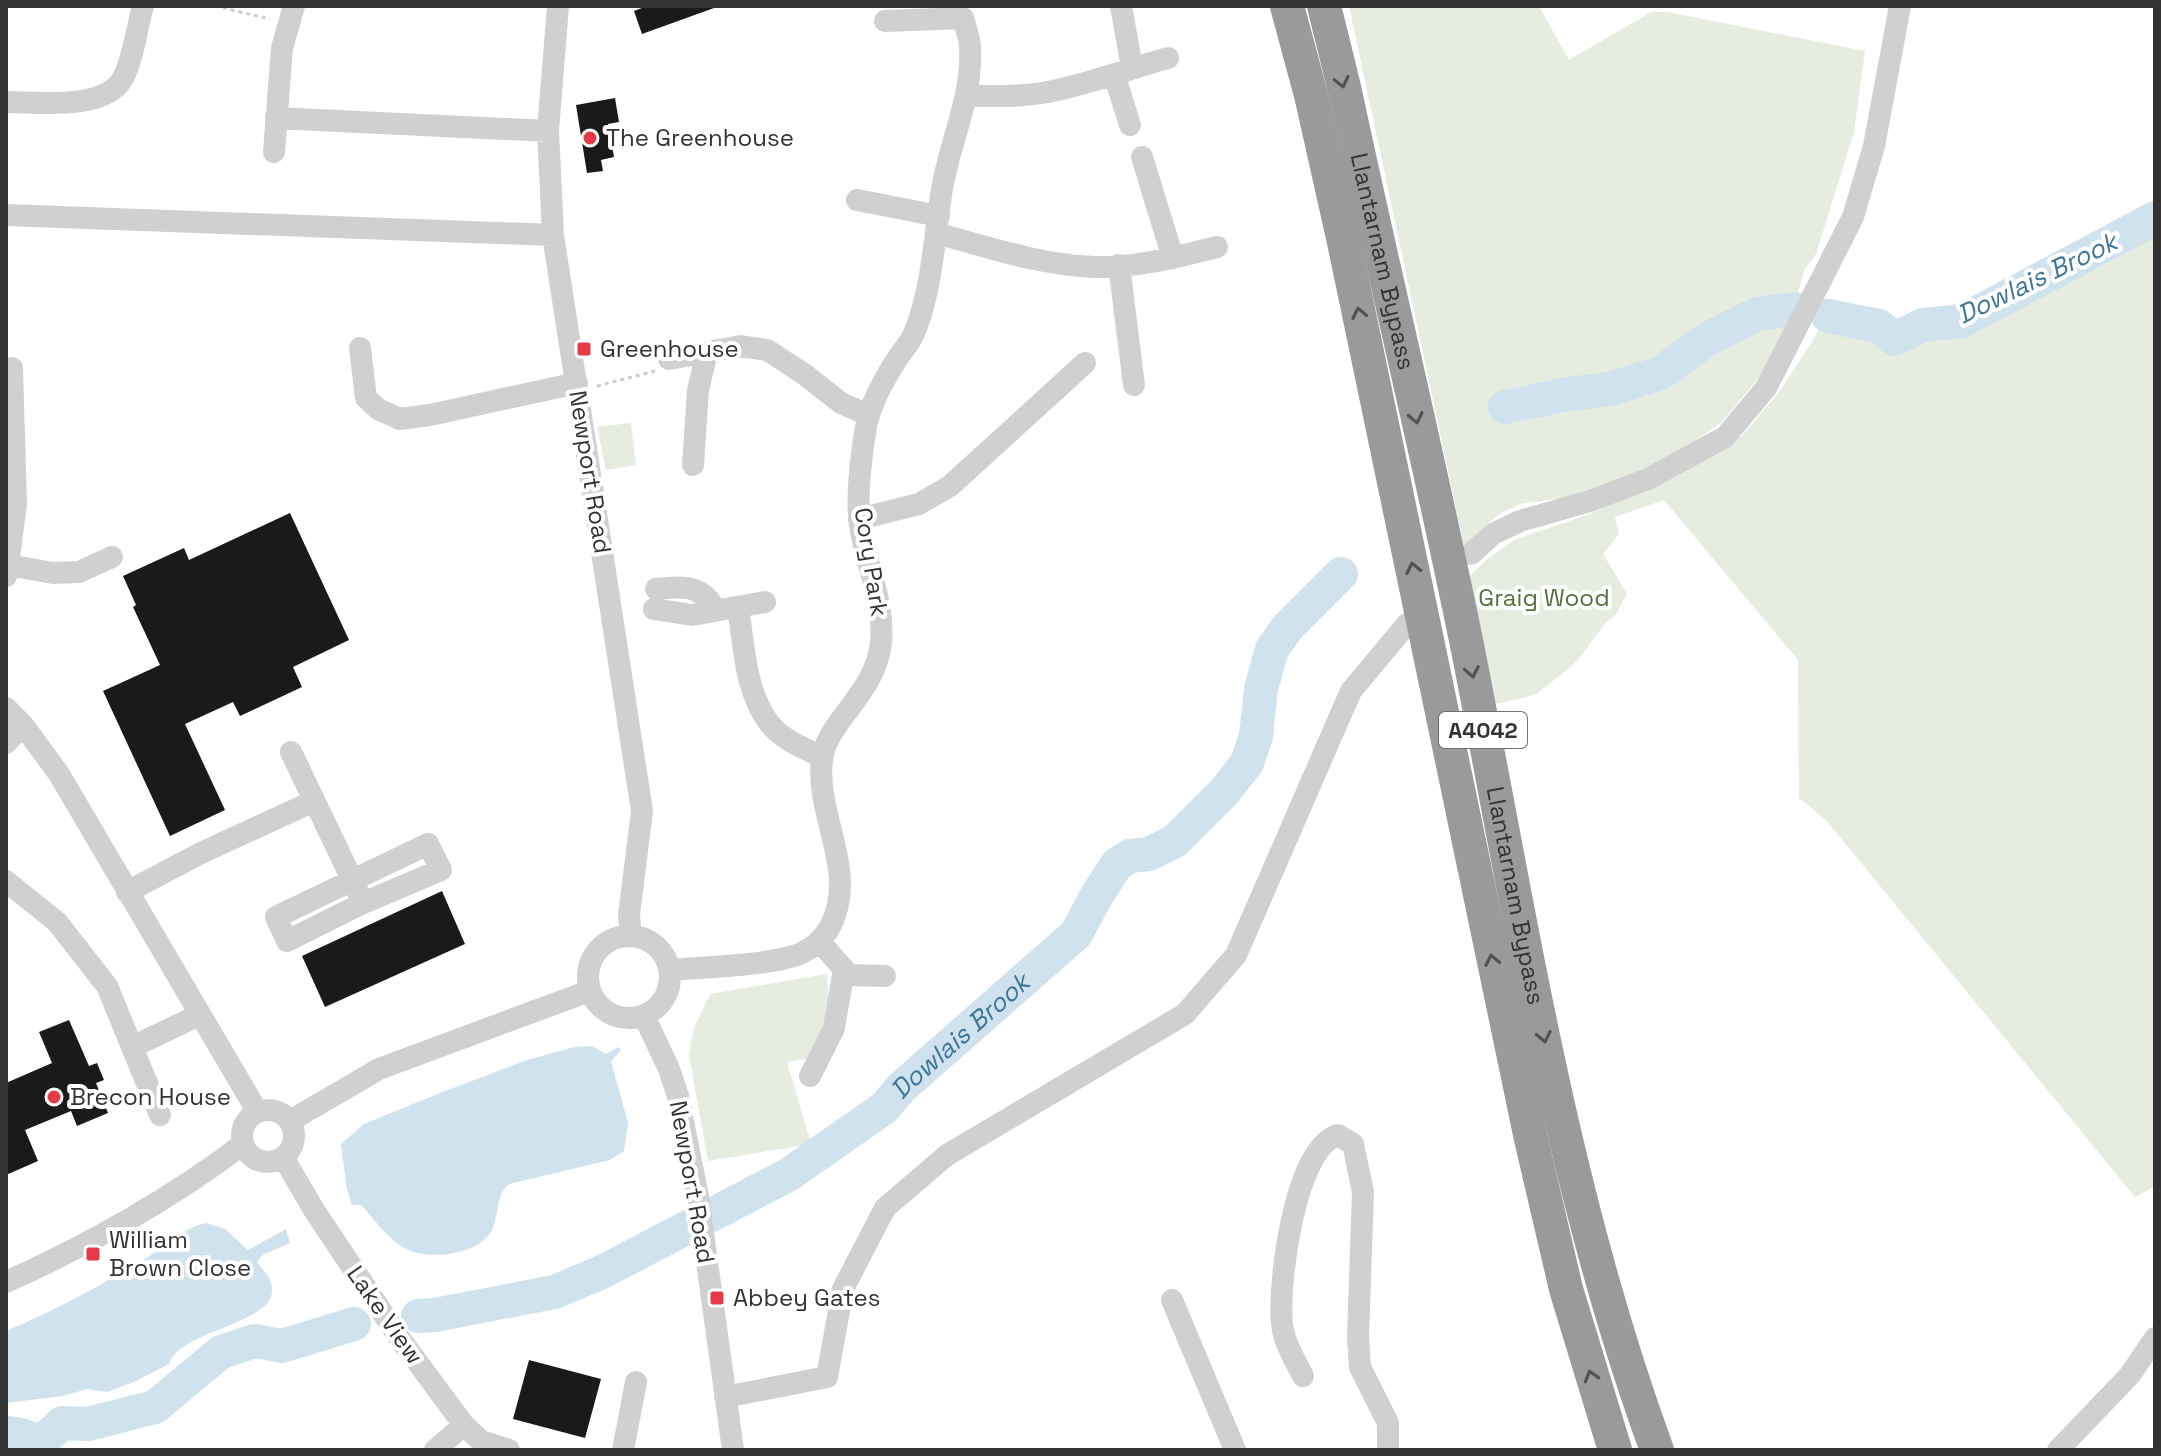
<svg xmlns="http://www.w3.org/2000/svg" width="2161" height="1456" viewBox="0 0 2161 1456" font-family="'Space Grotesk',sans-serif">
  <style>
    .green { fill: #e6ecdf }
    .water { fill: #cfe2ee }
    .lines { fill: none; stroke-linecap: round; stroke-linejoin: round }
    .river { stroke: #cfe2ee; stroke-width: 34 }
    .building { fill: #1a1a1a }
    .path { stroke: #cdcdcd; stroke-width: 3; stroke-dasharray: 4 4; stroke-linecap: butt }
    .minor { stroke: #d0d0d0; stroke-width: 22 }
    .highway { stroke: #9a9a9a; stroke-width: 34 }
    .oneway { stroke: #525252 }
    .poi-dot { fill: #e63946; stroke: #fff; stroke-width: 3 }
    .labels { text-anchor: middle; stroke-width: 8; stroke-linejoin: round; paint-order: stroke }
    .shield { fill: #fff; stroke: #707070; stroke-width: 2 }
    .shield-label { font-size: 22px; font-weight: bold; fill: #333 }
    .poi-label { font-size: 24px; fill: #333; stroke: #fff; text-anchor: start }
    .street-label { font-size: 24px; fill: #333; stroke: #fff }
    .park-label { font-size: 24px; fill: #56703f; stroke: #fff }
    .water-label { font-size: 26px; font-style: italic; fill: #3f7597; stroke: #fff }
  </style>
  <rect width="100%" height="100%" fill="#fff"/>
  <path class="green" d="M1349,6H1539L1569,60L1651,12H1667L1865,51L1854,132L1816,254L1804,270L1794,309L1777,356L1721,423L1667,460L1603,488L1558,499L1523,503L1501,513L1482,529L1465,550Z
    M2155,218V1186L2135,1197L1826,820L1799,798L1798,660L1664,500L1615,517L1619,534L1603,554L1627,594L1616,614L1604,625L1577,661L1562,674L1535,695L1496,704L1470,576L1486,560L1516,539L1587,515L1665,482L1742,436L1782,388L1828,316L1879,326L1894,339L1923,325L1962,321Z
    M631,423L636,465L606,470L597,427Z
    M827,974L829,1014L806,1059L787,1062L811,1144L708,1161L689,1055L694,1028L710,994Z"/>
  <path class="water" d="M592,1046L606,1054L618,1047L621,1050L611,1061L628,1123L624,1151L610,1160L509,1184C496,1194 499,1215 492,1230C479,1256 423,1262 401,1246C386,1236 373,1218 361,1205H352L347,1190L341,1144L364,1124L440,1093L527,1060L574,1047Z
    M206,1223L225,1229L248,1250L286,1229L290,1243L263,1255L257,1262C263,1270 272,1278 272,1289C275,1324 181,1329 169,1364L136,1381L107,1392L87,1389L63,1396L6,1403V1331C54,1311 98,1287 143,1260C164,1248 182,1228 206,1223Z"/>
  <g class="lines">
    <g class="river">
      <path d="M1828,316L1879,326L1894,339L1923,325L1962,321L2155,218"/>
      <path d="M1505,407L1569,394L1611,389L1661,373L1707,339L1757,314L1794,309"/>
      <path id="s1" d="M418,1316L435,1315L554,1292L600,1273L788,1175L884,1108L901,1088L1076,934L1097,895L1117,864L1130,856L1149,854L1175,841L1224,792L1247,763L1256,736L1261,689L1272,649L1287,628L1341,574"/>
      <path d="M6,1433C37,1434 34,1452 62,1423L88,1424L155,1407L221,1352L255,1341L282,1346L354,1324"/>
    </g>
  </g>
  <path class="building" d="M647,6H713L714,8L642,34L634,11Z
    M615,98L619,122L608,124L614,157L601,160L603,171L587,173L576,105Z
    M290,513L349,640L293,667L302,687L240,716L233,702L185,724L225,810L170,836L103,691L160,665L133,607L136,605L123,576L184,548L189,560Z
    M442,891L465,944L325,1007L302,956Z
    M69,1020L89,1066L97,1063L104,1080L96,1083L108,1113L77,1126L71,1111L25,1130L38,1161L6,1175V1083L52,1063L39,1032Z
    M529,1360L601,1379L585,1438L513,1419Z"/>
  <g class="lines">
    <path class="path" d="M215,6L270,19
      M597,386L655,371"/>
    <path class="minor" d="M558,6L548,131L553,235L642,811L629,915L631,936
      M1121,6L1132,68
      M1114,74L1130,125
      M967,96C994,96 1021,97 1048,92C1089,84 1128,69 1168,58
      M6,102C39,102 105,111 123,78C133,60 137,27 143,6
      M276,118L548,131
      M274,152L282,48L294,6
      M1142,157L1173,258
      M857,200L939,216
      M6,215L553,235
      M936,233C987,247 1041,265 1094,267C1136,268 1177,257 1217,247
      M1119,265L1134,385
      M360,348L366,398L378,409L400,419L430,415L577,383
      M669,359L741,346L767,350L804,374L841,403L868,415
      M693,465L698,390L707,352
      M859,519L919,504L950,486L1085,363
      M1471,554L1493,534L1520,521L1590,501L1648,479L1725,437L1766,388L1853,217L1874,146L1900,6
      M8,565L16,504L12,368
      M6,576L8,565L53,573L79,572L112,557
      M656,589C680,586 702,584 715,609
      M738,607C744,645 745,691 769,723C782,740 804,748 822,757
      M654,609L692,615L765,602
      M6,708L23,725L59,774L257,1111
      M6,743L23,725
      M291,752L358,892
      M428,844L441,870L363,903L287,941L276,917Z
      M6,881L57,922L107,986L160,1115
      M127,892L201,853L314,801
      M588 977a41 41 0 1 1 82 0a41 41 0 1 1-82 0Z
      M820,942L849,975L885,976
      M670,970C705,967 756,966 790,957C807,953 823,941 831,925C858,870 815,816 822,759C828,719 876,694 881,642C885,599 863,560 859,517C857,487 861,457 866,427C870,404 886,376 899,356C905,348 912,340 915,331C932,288 934,241 941,195C948,145 973,99 970,47C970,38 965,27 963,18L885,21
      M644,1016L669,1069L678,1096L698,1197L733,1450
      M132,1047L199,1015
      M810,1076L834,1028L844,969
      M242 1136a26 26 0 1 1 52 0a26 26 0 1 1-52 0Z
      M290,1121L379,1069L589,991
      M283,1157L314,1210L398,1336L464,1425L481,1441L509,1450
      M6,1282C85,1247 174,1197 243,1144
      M1172,1300L1235,1450
      M1303,1376C1295,1360 1284,1343 1282,1324C1278,1285 1294,1148 1338,1135L1353,1144L1363,1192L1358,1337L1360,1367L1388,1423V1450
      M725,1397L827,1377L843,1289L885,1208L947,1155L1185,1014L1236,955L1351,691L1407,624
      M435,1450L464,1425
      M623,1450L636,1382
      M2058,1450L2130,1375L2155,1338"/>
    <g class="highway">
      <path d="M1287,6L1311,95L1344,242L1531,1139L1566,1289L1615,1450"/>
      <path id="s2" d="M1324,6L1344,87C1384,275 1430,462 1468,650C1521,918 1562,1192 1657,1450"/>
    </g>
  </g>
  <defs><path id="oneway-chevron" d="M-2-3.5L2.5 0L-2 3.5" fill="none" stroke-width="1.6" stroke-linecap="round" stroke-linejoin="round" transform="scale(2)"/></defs>
  <g class="oneway">
    <use href="#oneway-chevron" transform="translate(1342 82) rotate(77)"/>
    <use href="#oneway-chevron" transform="translate(1359 313) rotate(-102)"/>
    <use href="#oneway-chevron" transform="translate(1416 418) rotate(78)"/>
    <use href="#oneway-chevron" transform="translate(1413 568) rotate(-102)"/>
    <use href="#oneway-chevron" transform="translate(1472 672) rotate(79)"/>
    <use href="#oneway-chevron" transform="translate(1492 960) rotate(-102)"/>
    <use href="#oneway-chevron" transform="translate(1544 1037) rotate(78)"/>
    <use href="#oneway-chevron" transform="translate(1591 1376) rotate(-106)"/>
  </g>
  <g class="poi-dot">
    <circle cx="590" cy="138" r="8"/>
    <rect x="576" y="341" width="16" height="16" rx="4"/>
    <circle cx="54" cy="1097" r="8"/>
    <rect x="85" y="1246" width="16" height="16" rx="4"/>
    <rect x="709" y="1290" width="16" height="16" rx="4"/>
  </g>
  <g class="labels">
    <rect class="shield" x="1439" y="712" width="88" height="36" rx="6"/>
    <g class="shield-label">
      <text x="1483" y="738">A4042</text>
    </g>
    <g class="poi-label">
      <text x="606" y="146">The Greenhouse</text>
      <text x="600" y="357">Greenhouse</text>
      <text x="70" y="1105">Brecon House</text>
      <text x="109" y="1248">William<tspan x="109" dy="28">Brown Close</tspan></text>
      <text x="733" y="1306">Abbey Gates</text>
    </g>
    <g class="street-label">
      <text dy="8" stroke="none"><textPath href="#s2" startOffset="262">Llantarnam Bypass</textPath></text>
      <text transform="translate(590 472) rotate(81)" y="8">Newport Road</text>
      <text transform="translate(871 562) rotate(81)" y="8">Cory Park</text>
      <text dy="8" stroke="none"><textPath href="#s2" startOffset="910">Llantarnam Bypass</textPath></text>
      <text transform="translate(692 1182) rotate(80)" y="8">Newport Road</text>
      <text transform="translate(385 1315) rotate(55)" y="8">Lake View</text>
    </g>
    <g class="park-label">
      <text x="1544" y="606">Graig Wood</text>
    </g>
    <g class="water-label">
      <text transform="translate(2037 278) rotate(-26)" y="9">Dowlais Brook</text>
      <text dy="9" stroke="none"><textPath href="#s1" startOffset="622">Dowlais Brook</textPath></text>
    </g>
  </g>
  <rect width="2161" height="1456" fill="none" stroke="#333333" stroke-width="16"/>
</svg>
